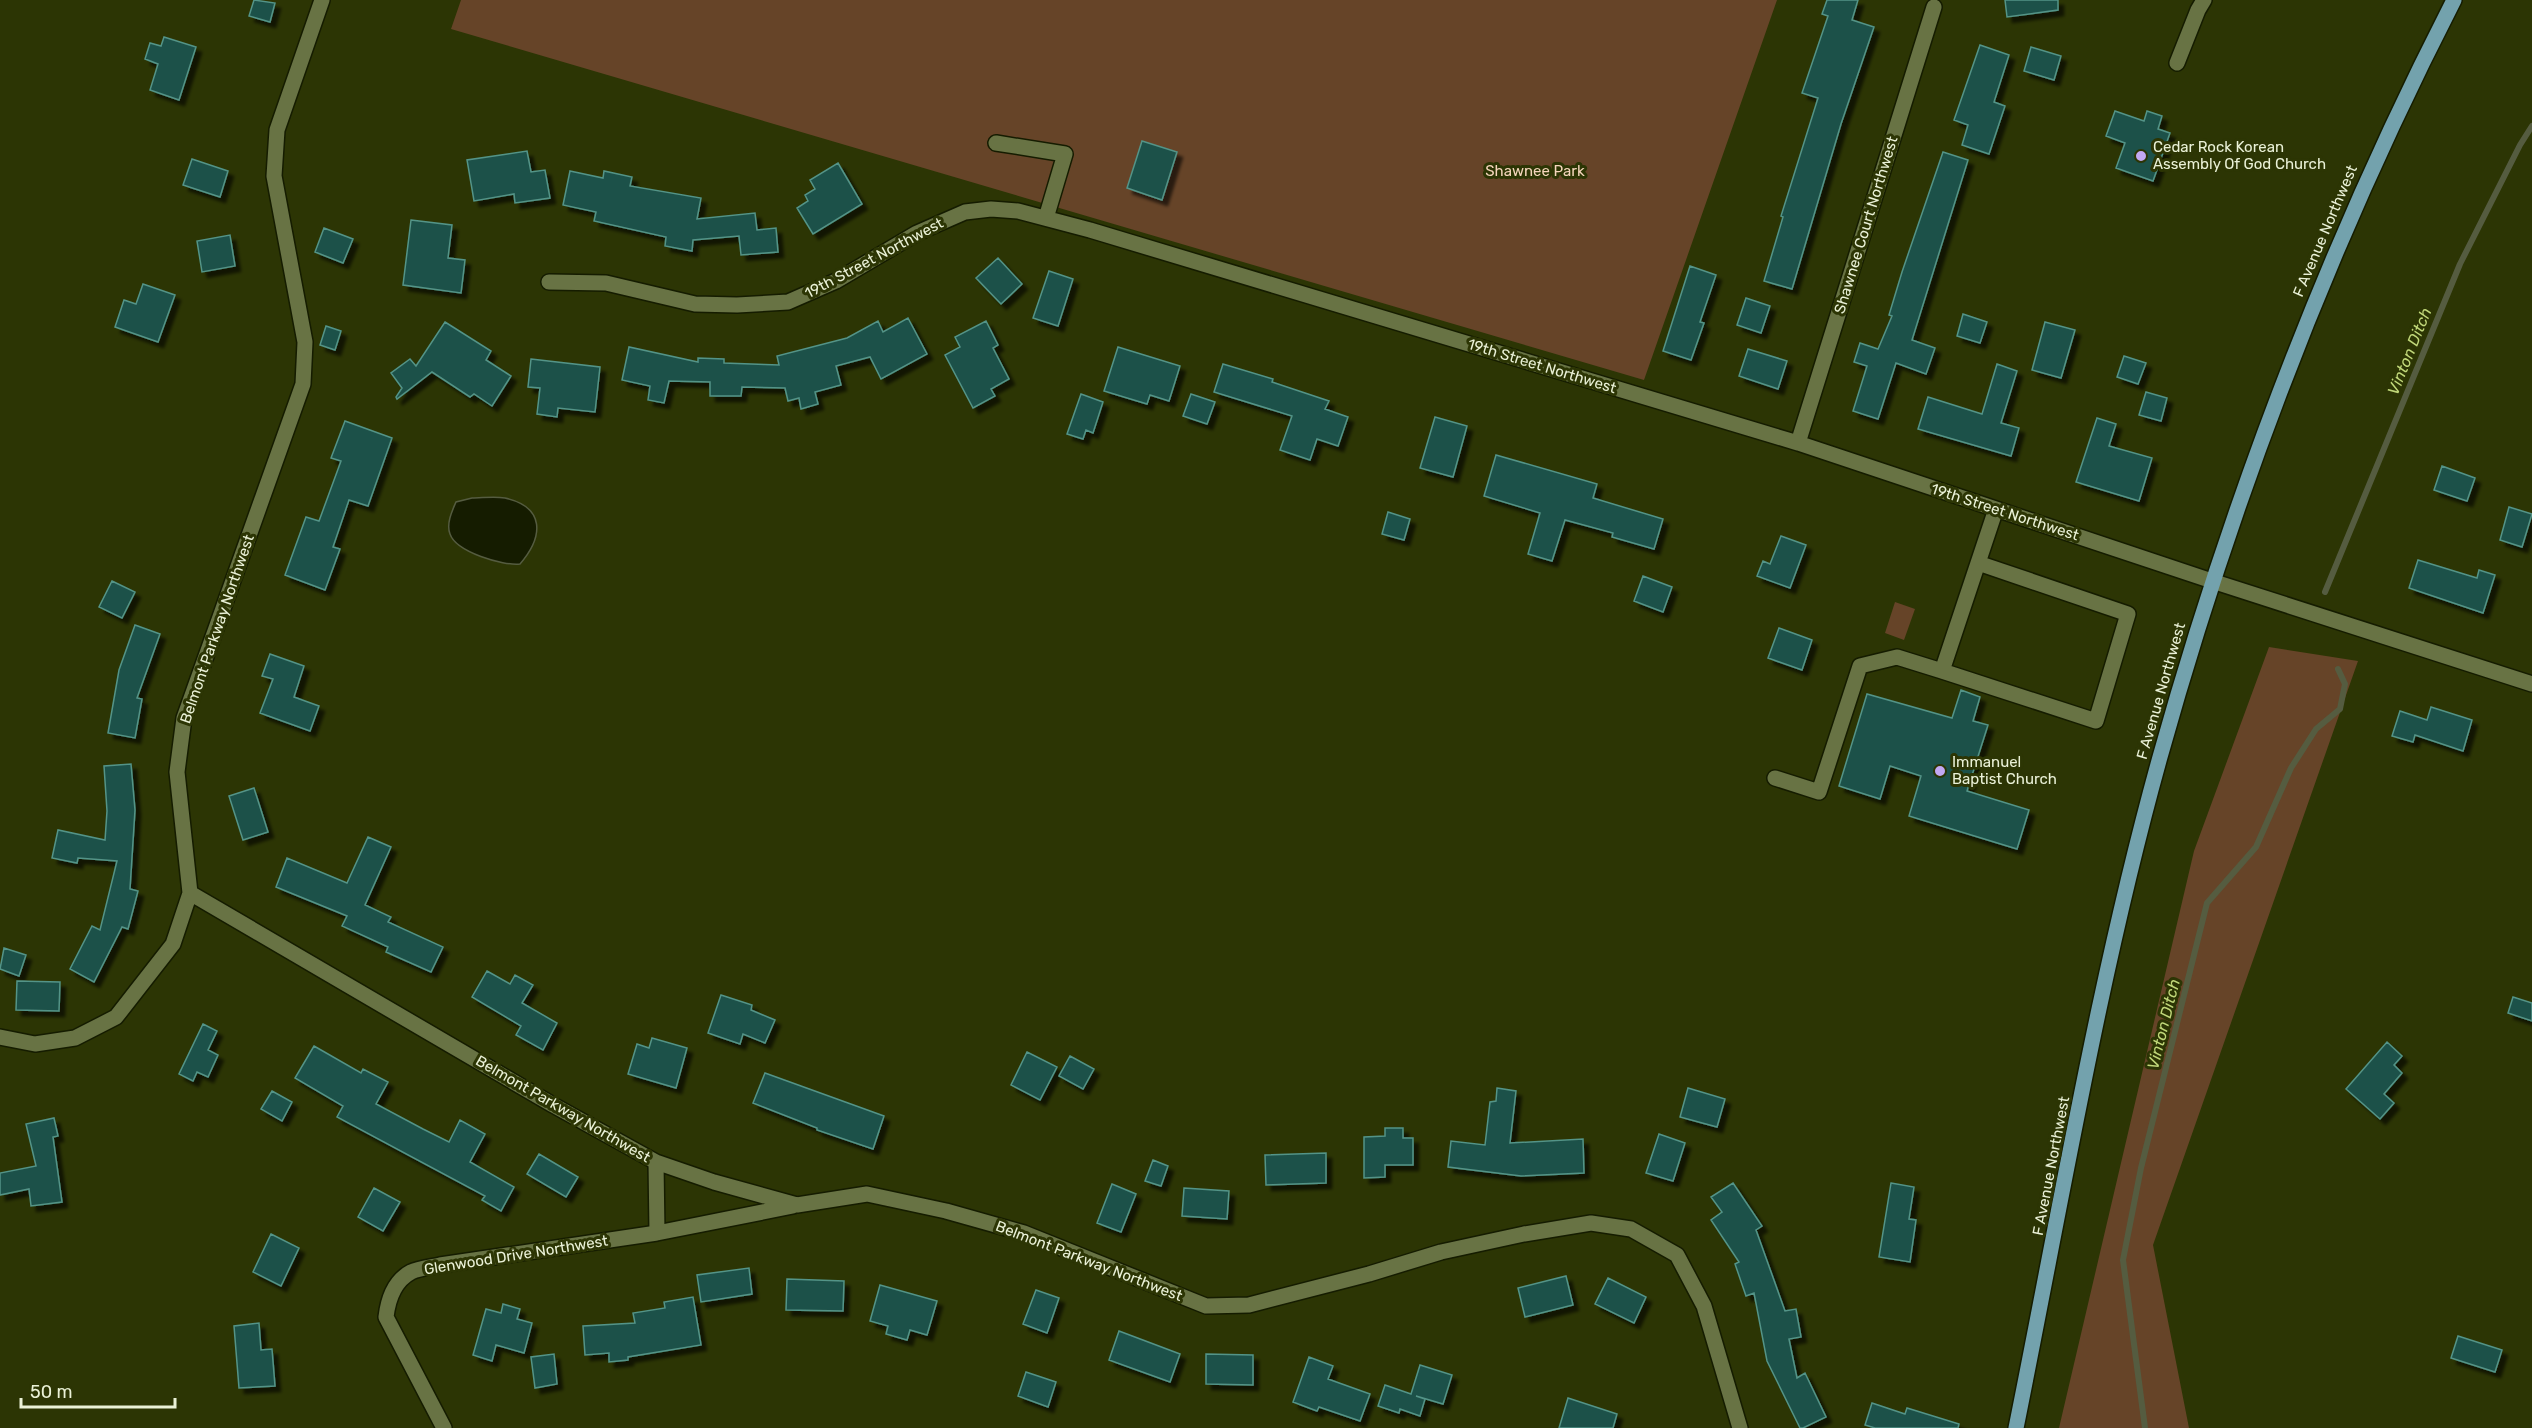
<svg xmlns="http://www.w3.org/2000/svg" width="2532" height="1428" viewBox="0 0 2532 1428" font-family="Rubik,sans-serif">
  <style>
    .green { fill: #664428 }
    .water { fill: #151c00; stroke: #555c40; stroke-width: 1.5 }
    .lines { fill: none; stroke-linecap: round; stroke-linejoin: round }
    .stream { stroke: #555c40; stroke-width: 6 }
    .building { fill: #1f5148; stroke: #539488; stroke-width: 1.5; filter: url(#shadow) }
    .minor-casing { stroke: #151c00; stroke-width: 18 }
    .major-casing { stroke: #151c00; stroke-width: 18 }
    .minor { stroke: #687344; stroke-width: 15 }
    .major { stroke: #73a2ad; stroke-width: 15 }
    .poi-dot { fill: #c2a8f2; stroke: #2c3504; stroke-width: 2 }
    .labels { text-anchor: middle; stroke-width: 6; stroke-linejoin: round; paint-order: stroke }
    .poi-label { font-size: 15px; fill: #eaf1d7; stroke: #2c3504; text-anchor: start }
    .park-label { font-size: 15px; fill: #f5d5bc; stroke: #2c3504 }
    .street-label { font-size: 15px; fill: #eaf1d7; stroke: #2c3504 }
    .water-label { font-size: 16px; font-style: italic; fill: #c0d779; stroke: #2c3504 }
  </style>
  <defs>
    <filter id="shadow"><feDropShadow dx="5.5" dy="5.5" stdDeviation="1.5" flood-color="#0009"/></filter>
  </defs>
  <rect width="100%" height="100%" fill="#2c3504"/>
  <path class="green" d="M461,0H1777L1644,380L451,29Z
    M1895,602L1915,609L1904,640L1885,633Z
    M2269,647L2358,661L2153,1245L2189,1428H2059L2194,851Z"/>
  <path class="water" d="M472,498C482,498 494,496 505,498C545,507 544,536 520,564C503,566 456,552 450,534C446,524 452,511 456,502Z"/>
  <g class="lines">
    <path class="stream" d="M2325,592L2460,264L2520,145L2532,126
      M2145,1428L2123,1260L2141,1168L2197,943L2207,903L2256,847L2291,768L2316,729L2340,709L2345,684L2338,669"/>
  </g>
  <path class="building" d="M254,0L275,3L270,22L249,16Z
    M1827,0H1858L1852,20L1874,27L1841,124L1792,289L1764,281L1783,217L1781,216L1818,98L1802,93L1828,16L1822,14Z
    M2005,0H2058V10L2007,17Z
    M164,37L196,47L179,100L150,90L158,64L145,59L150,43L161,46Z
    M1980,45L2009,55L1994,102L2005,106L1989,154L1962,145L1968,125L1954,120Z
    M2031,47L2061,56L2054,80L2024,71Z
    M2115,111L2144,121L2147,111L2162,116L2158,129L2170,133L2153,181L2116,168L2125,143L2106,136Z
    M1142,141L1177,152L1162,200L1127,188Z
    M527,151L531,172L545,170L550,198L515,203L514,194L474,201L467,160Z
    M1943,152L1968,160L1912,340L1935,348L1926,374L1896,363L1878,419L1853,411L1867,366L1854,362L1860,343L1878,349L1892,316L1889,315L1902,272Z
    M192,159L228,171L220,197L183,185Z
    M838,163L862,204L813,234L797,208L808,201L805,195L815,189L810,180Z
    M570,171L603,178L604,171L632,177L630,186L701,198L697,219L755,213L757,230L776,228L778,252L741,255L739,236L693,240L692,251L665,246L666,237L594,221L596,212L563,205Z
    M411,220L452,225L448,258L465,260L461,293L403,285Z
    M324,228L353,239L343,263L315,252Z
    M230,235L235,266L202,272L197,241Z
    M998,258L1022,284L1001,304L976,278Z
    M1690,266L1716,275L1700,322L1704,323L1691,360L1663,351Z
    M1049,271L1073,279L1058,326L1033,318Z
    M143,284L175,295L158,342L115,327L124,300L136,304Z
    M1746,298L1770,306L1761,333L1737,325Z
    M1963,314L1987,322L1980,343L1957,336Z
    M908,318L927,354L881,379L870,357L836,366L841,385L815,392L818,404L801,409L799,398L788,401L785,388L742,387L741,396H710V382L669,381L664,403L648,400L650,386L622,380L629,347L698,362V358L724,359V363L779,365L777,356L847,338L878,321L883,332Z
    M986,321L998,345L993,348L1009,379L991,389L995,396L973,408L945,355L960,347L955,337Z
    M445,322L491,351L486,360L511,376L492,406L474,394L470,397L432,372L397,399L396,397L402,388L391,373L410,359L416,366Z
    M2045,322L2075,330L2061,378L2032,370Z
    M326,326L341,331L335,350L320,345Z
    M1118,347L1180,366L1169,401L1150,395L1147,404L1104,391Z
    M1748,349L1787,361L1778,389L1739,376Z
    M2124,356L2146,363L2138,384L2117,377Z
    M531,359L600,367L595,412L558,408L557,417L537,414L540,388L528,387Z
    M1223,364L1273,379L1272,382L1329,401L1325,409L1348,417L1338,446L1317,439L1310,460L1280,450L1292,416L1214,392Z
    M1997,364L2017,371L2001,423L2019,428L2011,456L1918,429L1928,397L1982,414Z
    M2146,392L2167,398L2161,421L2139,415Z
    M1081,394L1103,402L1093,433L1086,430L1083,439L1067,434Z
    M1191,394L1215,402L1207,424L1183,416Z
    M1435,417L1467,426L1453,477L1420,468Z
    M2097,418L2116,424L2109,446L2152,458L2139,501L2076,482Z
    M345,421L392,438L368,506L349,500L333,547L340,549L325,590L285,575L306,517L319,521L341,461L331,458Z
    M1496,455L1597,484L1593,498L1663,519L1654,549L1612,537L1613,533L1565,520L1552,561L1528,554L1540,513L1484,496Z
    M2442,466L2475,478L2467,501L2434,490Z
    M2509,507L2532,514L2522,547L2500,540Z
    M1388,512L1410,519L1404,540L1382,534Z
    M1781,536L1806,545L1790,588L1757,576L1763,561L1770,564Z
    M2418,560L2477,578L2479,570L2495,575L2483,613L2409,588Z
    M1643,576L1672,587L1663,612L1634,601Z
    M112,581L135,592L122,618L99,607Z
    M135,625L160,634L137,698L142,699L135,738L108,733L119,670Z
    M1779,628L1812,640L1802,670L1768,658Z
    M270,654L304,666L294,697L319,706L310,731L260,713L273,679L262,676Z
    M1961,690L1980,697L1973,721L1988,725L1967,791L2029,810L2017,849L1909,816L1921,776L1890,766L1880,799L1839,786L1867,694L1952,718Z
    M2431,707L2472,720L2463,751L2415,735L2413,742L2392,736L2400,711L2427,720Z
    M131,764L135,810L130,889L138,891L128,929L122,927L94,982L70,969L92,926L100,930L117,861L78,858L77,863L52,858L58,830L105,840L107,811L104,766Z
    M254,788L268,832L243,840L229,796Z
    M368,837L391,847L365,905L391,917L388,922L443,947L431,972L386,952L388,947L342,926L347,916L276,887L287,858L347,883Z
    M4,948L26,955L19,976L0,969Z
    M487,971L510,984L515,975L533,985L522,1003L557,1023L543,1050L516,1035L521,1026L472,997Z
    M17,981L60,982L59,1011L16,1010Z
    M721,995L752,1005L751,1010L775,1020L765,1043L743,1034L740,1044L708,1033Z
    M2513,997L2532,1003V1021L2508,1013Z
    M203,1024L217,1031L208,1050L218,1055L208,1077L197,1072L193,1081L179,1074Z
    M652,1038L687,1048L676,1088L628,1074L637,1044L649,1048Z
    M2387,1042L2402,1056L2394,1065L2402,1073L2384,1094L2394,1103L2380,1119L2346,1089Z
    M314,1046L361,1073L363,1069L388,1082L376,1104L423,1129L449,1142L460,1120L485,1134L470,1162L514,1187L501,1211L482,1200L485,1196L337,1117L343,1106L295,1078Z
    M1027,1052L1057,1067L1040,1100L1011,1085Z
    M1070,1056L1094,1069L1083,1089L1059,1076Z
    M765,1073L884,1116L873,1149L817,1130V1128L753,1103Z
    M1497,1088L1516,1091L1510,1143L1583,1139L1584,1173L1521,1176L1448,1167L1451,1141L1485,1145L1490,1102L1496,1101Z
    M1688,1088L1725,1099L1717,1127L1680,1117Z
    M272,1091L292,1102L282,1121L261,1109Z
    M54,1118L58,1136L53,1137L62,1202L31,1206L29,1189L0,1195V1173L36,1166L26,1124Z
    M1385,1128H1403V1138H1413V1165H1385V1177L1364,1178V1137L1385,1136Z
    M1659,1134L1685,1143L1673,1181L1646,1173Z
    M1326,1153V1183L1266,1185L1265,1155Z
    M539,1154L578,1177L566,1197L527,1174Z
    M1153,1160L1168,1166L1161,1186L1145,1181Z
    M1733,1183L1762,1226L1756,1230L1785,1311L1796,1309L1801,1337L1789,1339L1797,1378L1805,1373L1826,1417L1803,1428H1800L1767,1361L1754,1293L1746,1296L1735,1264L1739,1262L1711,1220L1722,1212L1711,1197Z
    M1891,1183L1914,1187L1909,1219L1916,1220L1910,1262L1879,1257Z
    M1112,1184L1136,1194L1121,1232L1097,1223Z
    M374,1188L400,1202L383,1231L358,1217Z
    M1184,1188L1229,1191L1227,1219L1182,1216Z
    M271,1234L299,1248L281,1286L253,1272Z
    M749,1268L752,1294L701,1302L697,1275Z
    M1566,1276L1573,1305L1525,1317L1518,1288Z
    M1608,1278L1646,1297L1634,1323L1595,1304Z
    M787,1279L844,1281L843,1311L786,1310Z
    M880,1285L937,1301L927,1335L910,1330L907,1340L886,1334L888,1326L870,1321Z
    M1036,1290L1059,1298L1047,1333L1023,1324Z
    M693,1297L701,1345L628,1357V1360L609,1362V1353L585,1355L583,1326L635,1323L633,1313L665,1308L664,1302Z
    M503,1304L520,1309L517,1319L532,1323L524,1353L496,1345L492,1361L473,1355L486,1309L501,1313Z
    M259,1323L261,1350L272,1349L275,1386L239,1388L234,1326Z
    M1119,1331L1180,1354L1170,1382L1109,1360Z
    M2458,1336L2502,1350L2495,1372L2451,1358Z
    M554,1354L557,1384L535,1388L531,1357Z
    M1206,1354L1253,1355V1385L1206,1384Z
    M1309,1357L1333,1366L1328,1379L1370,1394L1360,1421L1319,1407L1317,1411L1293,1402Z
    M1420,1365L1452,1375L1443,1404L1416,1396L1425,1399L1420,1416L1400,1409L1399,1413L1378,1406L1385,1385L1411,1394Z
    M1026,1372L1056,1382L1048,1407L1018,1396Z
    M1568,1398L1617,1414L1613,1428H1559Z
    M1872,1403L1905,1414L1907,1408L1959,1424L1958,1428H1875L1865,1425Z"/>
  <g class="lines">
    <defs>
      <path id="minor" d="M322,0L277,130L274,176L305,342L303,384L184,718L177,772L190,893L553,1105L656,1162L714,1182L797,1205L867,1194L946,1211L1024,1233L1206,1306L1249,1305L1369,1274L1441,1252L1524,1234L1591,1223L1631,1229L1677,1255L1704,1306L1740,1428
        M2177,63L2198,10L2204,0
        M996,143L1065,154L1046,218
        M549,282L606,283L695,304L737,305L788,302L836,281L917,233L965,212L991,209L1018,211L1090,230L1798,443L2212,581L2532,684
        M1798,443L1934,7
        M1978,563L2128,614L2096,721L1942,671L1996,509
        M1775,778L1819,792L1860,666L1897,657L1942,671
        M0,1037L35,1044L75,1038L116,1017L173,944L190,893
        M656,1162L657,1233
        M444,1428L386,1317C388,1300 394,1281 411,1272C419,1268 431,1267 440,1265L657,1233L793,1206"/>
      <path id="major" d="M2016,1428C2061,1205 2099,976 2160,757C2233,496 2330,242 2454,0"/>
    </defs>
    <use href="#minor" class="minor-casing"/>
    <use href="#major" class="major-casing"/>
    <use href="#minor" class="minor"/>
    <use href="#major" class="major"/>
  </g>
  <g class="poi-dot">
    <circle cx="2141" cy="156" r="6"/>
    <circle cx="1940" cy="771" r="6"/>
  </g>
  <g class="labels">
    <g class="poi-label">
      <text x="2153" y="152">Cedar Rock Korean<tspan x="2153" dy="17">Assembly Of God Church</tspan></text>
      <text x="1952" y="767">Immanuel<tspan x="1952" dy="17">Baptist Church</tspan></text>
    </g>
    <g class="park-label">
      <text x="1535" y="176">Shawnee Park</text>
    </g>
    <g class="street-label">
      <text transform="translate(1866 225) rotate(-73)" y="5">Shawnee Court Northwest</text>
      <text transform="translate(2325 231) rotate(-67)" y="5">F Avenue Northwest</text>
      <text transform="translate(874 258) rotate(-28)" y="5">19th Street Northwest</text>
      <text transform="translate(1542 366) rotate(17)" y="5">19th Street Northwest</text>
      <text transform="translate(2005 512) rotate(18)" y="5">19th Street Northwest</text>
      <text transform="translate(217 629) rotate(-71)" y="5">Belmont Parkway Northwest</text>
      <text transform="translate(2161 691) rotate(-74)" y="5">F Avenue Northwest</text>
      <text transform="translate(563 1109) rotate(30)" y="5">Belmont Parkway Northwest</text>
      <text transform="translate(2051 1166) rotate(-79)" y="5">F Avenue Northwest</text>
      <text transform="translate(516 1255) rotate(-9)" y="5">Glenwood Drive Northwest</text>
      <text transform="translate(1089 1261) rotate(21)" y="5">Belmont Parkway Northwest</text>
    </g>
    <g class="water-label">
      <text transform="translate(2409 351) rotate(-68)" y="6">Vinton Ditch</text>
      <text transform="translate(2163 1024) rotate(-76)" y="6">Vinton Ditch</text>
    </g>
  </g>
  <path d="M21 1398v9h154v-9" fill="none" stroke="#eaf1d7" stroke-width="3"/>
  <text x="30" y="1398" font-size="18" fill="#eaf1d7" stroke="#2c3504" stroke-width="4.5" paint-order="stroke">50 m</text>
</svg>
